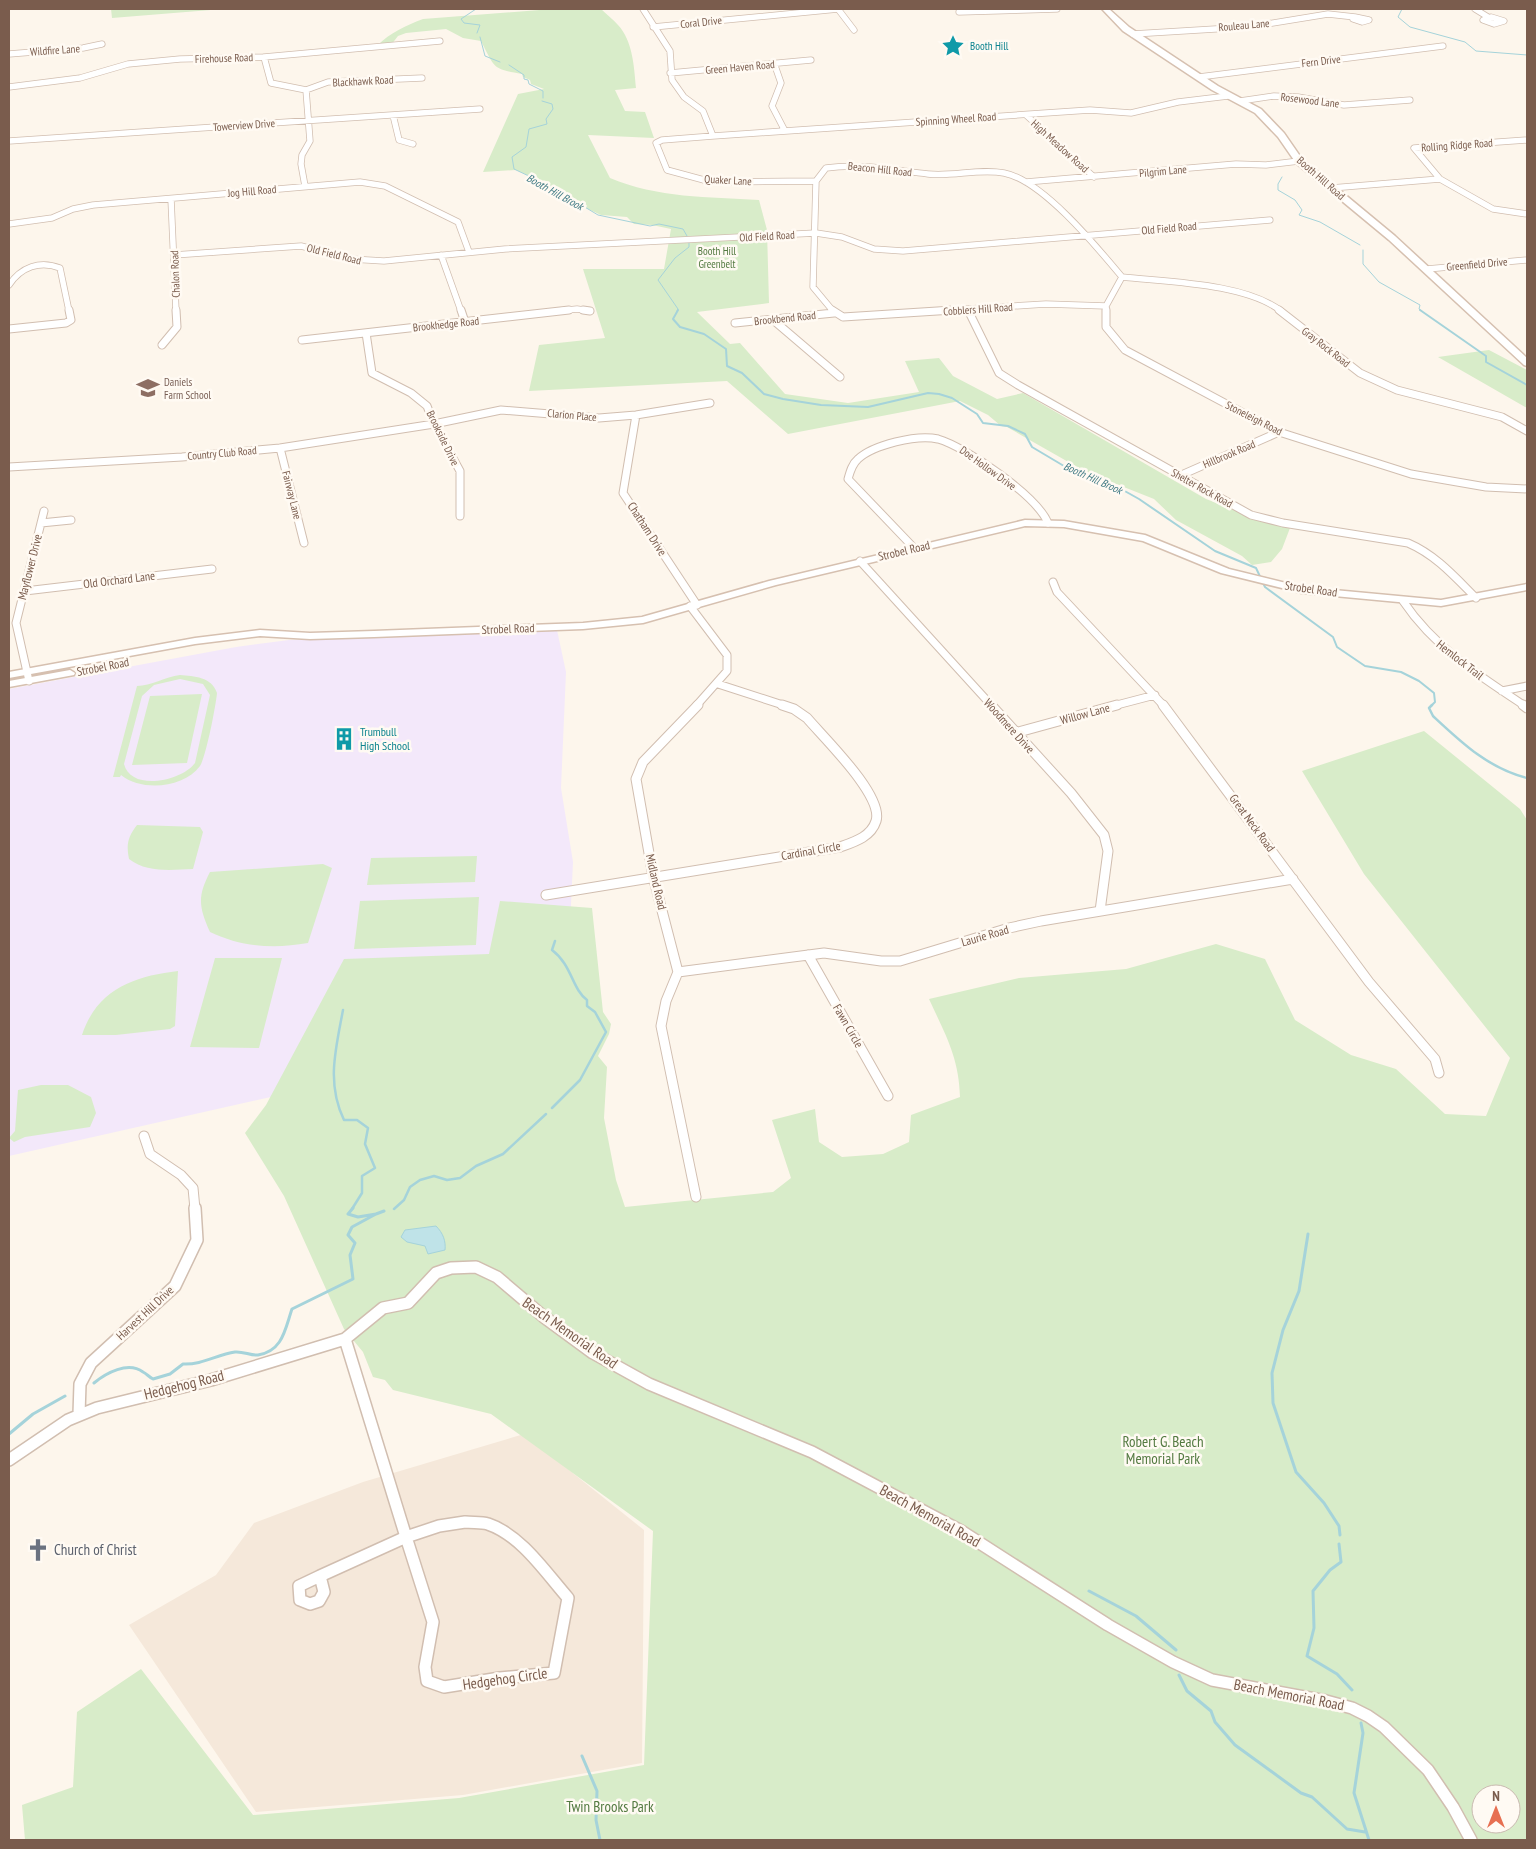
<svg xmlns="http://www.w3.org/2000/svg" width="1536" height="1849" viewBox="0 0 1536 1849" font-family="'PT Sans Narrow',sans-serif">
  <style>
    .residential { fill: #f5e8da }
    .education { fill: #f3e8fa }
    .green { fill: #d8ecc9; fill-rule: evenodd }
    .water { fill: #bfe3e8; stroke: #a5d3da }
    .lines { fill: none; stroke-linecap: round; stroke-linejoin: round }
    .stream-far3 { stroke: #a5d3da; stroke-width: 1 }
    .stream-far2 { stroke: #a5d3da; stroke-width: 2 }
    .stream-far1 { stroke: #a5d3da; stroke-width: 2.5 }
    .stream { stroke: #a5d3da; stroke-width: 3 }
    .street-far3-casing { stroke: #d1beb0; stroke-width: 7 }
    .street-far2-casing { stroke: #d1beb0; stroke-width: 9 }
    .street-far1-casing { stroke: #d1beb0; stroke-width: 11 }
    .street-casing { stroke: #d1beb0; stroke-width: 14 }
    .secondary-casing { stroke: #d6c0b0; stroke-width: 3 }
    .street-far3 { stroke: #fff; stroke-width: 5.5 }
    .street-far2 { stroke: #fff; stroke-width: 7 }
    .street-far1 { stroke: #fff; stroke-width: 9 }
    .street { stroke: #fff; stroke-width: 11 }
    .secondary { fill: #fff; fill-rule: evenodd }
    .labels { text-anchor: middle; stroke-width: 5; stroke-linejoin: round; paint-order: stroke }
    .far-street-label { font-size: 11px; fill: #7a5c4d; stroke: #fffaf3 }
    .far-culture-label { font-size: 11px; fill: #0d838f; stroke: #fffaf3; text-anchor: start }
    .far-water-label { font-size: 11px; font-style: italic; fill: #437c86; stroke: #fffaf3 }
    .far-park-label { font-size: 11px; fill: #537a41; stroke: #fffaf3 }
    .far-education-label { font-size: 11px; fill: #785e54; stroke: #fffaf3; text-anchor: start }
    .street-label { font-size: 12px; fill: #7a5c4d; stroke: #fffaf3 }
    .culture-label { font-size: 12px; fill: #0d838f; stroke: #fffaf3; text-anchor: start }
    .near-street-label { font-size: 15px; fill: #7a5c4d; stroke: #fffaf3 }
    .near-park-label { font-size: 15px; fill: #537a41; stroke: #fffaf3 }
    .near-worship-label { font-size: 15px; fill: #5b616d; stroke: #fffaf3; text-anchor: start }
  </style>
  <rect width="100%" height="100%" fill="#fdf6ec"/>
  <path class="residential" d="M524,1434L644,1530L642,1763L463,1795L256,1812L129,1625L216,1575L254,1523L363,1482Z"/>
  <path class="education" d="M557,630L566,672L561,788L573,862L570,924L333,1083L9,1156V689L236,647L289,640Z"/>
  <path class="green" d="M111,9H223L112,18Z
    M552,9H601C606,14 613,19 618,25C633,41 634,67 636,88L615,90L625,111L645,112L654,138L588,135L610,178C657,198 709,197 759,200L767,230L769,303L697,312L730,344L740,343L785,394L848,403L919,392L905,361L939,358L953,376L997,399L1023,393L1206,499L1253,517L1290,528L1282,549L1271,562L1252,565L1242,556L1176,520L1154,499L1086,472L1007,427L1001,426L988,415L960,401L788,434L727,381L529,391L539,345L605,338L583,269H664L671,229L652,225L634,224L627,217L601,215L573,202L549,185L516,170L483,172L518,94L544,89L531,84L530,80L523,77L522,74C492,69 495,68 481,41L463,38L446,29L406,33L398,36L391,45L377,46C391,32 405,26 423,19Z
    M1489,350L1527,370V408L1438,357Z
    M180,675C194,676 212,677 217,693C216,705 206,757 200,766C184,788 142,792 121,775L120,777H113L137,686C151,686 165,677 180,675ZM180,679L203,684L210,695L195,763C182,781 131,792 124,764L142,696L154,685Z
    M202,694L187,763L132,765L150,696Z
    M1424,731L1520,809L1527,820V1840H25L22,1805L73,1787L77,1712L141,1669L253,1815L459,1798L644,1765L653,1531L491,1414L393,1390L385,1380L373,1377L363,1352L344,1329L284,1196L245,1133L266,1105L344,959L489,954L500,901L592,908L603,1012L611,1024L609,1034L598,1056L607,1067L604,1118L616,1180L625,1207L773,1192L791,1178L772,1120L815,1109L819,1142L842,1157L883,1154L909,1142L911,1115L960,1097C959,1057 945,1034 929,999L1019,978L1126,969L1216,944L1265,959L1295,1020L1351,1055L1396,1069L1445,1114L1486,1116L1510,1058L1364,874L1302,771ZM1481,1794H1511V1824H1481Z
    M137,825L200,827L203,832L193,869C171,870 147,873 129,859C126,844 128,837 137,825Z
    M477,856L475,882L367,885L371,858Z
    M323,864L332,868L308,943C274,949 241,947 210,932C199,907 197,897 210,872Z
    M479,897L476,945L354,949L360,901Z
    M215,958H282L259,1048L190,1047Z
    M178,971L175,1026L170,1029L116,1035H82C97,989 135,976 178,971Z
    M41,1085H68L91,1097L96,1113L90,1127L25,1137L14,1142L9,1138L15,1131L18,1090Z"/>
  <path class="water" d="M436,1226C443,1233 446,1241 445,1250L428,1254L425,1246L407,1242L401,1237L405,1230Z"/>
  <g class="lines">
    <path class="stream-far3" d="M476,9L461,19L464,23L480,25L477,33
      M1402,9L1398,17L1410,27L1465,42L1476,51L1527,55
      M480,37L485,56L500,62
      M509,65L524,75V79L528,80L529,84L543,91V98
      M542,101L552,104L553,109L546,119L547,124L529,129L526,147L512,157L514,169L550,186L598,215L650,226L659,224L683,229L687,236
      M1282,177L1278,184V190L1295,200L1302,210L1299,215L1320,222L1360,245
      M1363,250V264L1379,282L1420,305L1419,309L1422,311
      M677,311L678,309L658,280L675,258L689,247V242"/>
    <path class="stream-far2" d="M678,310L673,319L680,327L704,334L726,349L727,366L742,373L764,394L783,399L821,405L868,407L928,393L939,394L952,398L977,414L983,423L1008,426L1025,434L1032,447L1069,469L1114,485L1139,499L1215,551L1256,568L1265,587L1333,637L1337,647L1365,666L1401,672L1419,681L1434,693L1435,702L1431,706
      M1420,310L1486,356V362L1527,385"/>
    <path class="stream-far1" d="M1432,705L1429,708L1433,716C1462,743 1488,768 1527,778
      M343,1010C336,1048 326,1083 344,1120H357L368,1128L365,1144L375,1168L362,1176V1193L352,1209
      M552,1108L580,1080L606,1032L595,1012L587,1006V1000C572,989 572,965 552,950L555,941
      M394,1209L404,1200L410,1187L420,1180L434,1176L447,1180L460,1178L476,1166L503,1154L546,1114"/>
    <path class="stream" d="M376,1214L384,1211
      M1308,1234L1299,1291L1283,1330L1272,1373L1273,1403L1296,1472L1324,1503L1339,1526L1340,1535
      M94,1383C106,1373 128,1361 143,1372C147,1374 149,1377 153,1379L170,1374L183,1364C202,1365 216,1355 235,1352C243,1351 251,1356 258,1355C283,1351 285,1329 292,1309L353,1279L350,1255L355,1243L348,1235L352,1227L376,1214L358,1217L348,1214L353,1208
      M9,1434L33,1414L65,1396
      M1339,1544L1341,1562L1330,1570L1313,1591L1314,1628L1307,1656L1337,1674L1352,1690
      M1089,1591L1136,1616L1176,1650
      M1179,1675L1187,1691L1211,1711L1215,1722L1235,1745L1301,1793L1312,1797L1347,1829L1365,1832
      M1361,1723L1363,1733L1354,1793L1369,1840
      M582,1756L597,1791L596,1820L600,1840"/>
    <defs>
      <path id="street-far3" d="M643,9L670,51L672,80L684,97L703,111L713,136
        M838,9L854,30
        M1475,9L1488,17
        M959,12L1057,9
        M1355,17L1369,20L1362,22L1353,19Z
        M1491,17L1504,21L1494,24L1483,20Z
        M653,27L838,9
        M1133,34L1248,27L1328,14L1355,17
        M9,54L83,48L102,44
        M264,57L271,83L306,90L328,82L422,78
        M774,63L781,83L772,106L785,131
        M670,73L811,60
        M1199,77L1443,46
        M9,87L80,78L128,64L180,59L264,57L440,41
        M1240,101L1274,96L1298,97L1344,105L1410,100
        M393,115L399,140L413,144
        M1026,115L1094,177
        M9,141L480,109
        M1440,179L1493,209L1527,214
        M816,181L724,182L704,180L667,170L656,143L662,140L713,136L1090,110L1131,113L1178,102L1228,96
        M1026,182L1236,164L1266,165L1299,161
        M305,186L301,164L302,155L310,141L306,90
        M1331,188L1440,179L1414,148L1527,140
        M171,199L176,311
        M9,224L52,218L73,209L93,205L360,182L385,186L458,222L469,252
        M174,255L301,246L351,259L384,261L505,249L816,233L842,237L874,249L903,251L1270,220
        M441,255L461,311
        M1427,269L1527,260
        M1122,277C1167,282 1245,283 1281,311
        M9,285C21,267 40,260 60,268L69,311
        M1106,306V311
        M558,311L577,309L590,311
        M833,311L813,287L816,181L826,168C861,163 893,170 928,174C953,177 979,168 1004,173C1042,180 1097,247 1122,277L1106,306
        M934,311L1046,304L1106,306"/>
      <path id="street-far2" d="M461,310L465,322
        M583,310L590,311
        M832,310L843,317L953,310
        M968,310L999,373L1018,385L1251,515L1283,523L1408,543C1436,555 1455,577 1476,598
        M1106,310V327L1125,350L1279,432L1411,474L1486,487L1527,489
        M1279,310L1360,373L1397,390L1502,417L1527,431
        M772,319L840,377
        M735,323L834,313
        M9,329L66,323L71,320L69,310
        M366,333L372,373L411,393L427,406L434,424L460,471V516
        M302,340L569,310
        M162,345L177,327L176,310
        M636,415L623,493L697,605
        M280,448L304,543
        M9,467L182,457L280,448L434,424L501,410L599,418L636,415L710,403
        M1179,476L1279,432
        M41,523L71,520
        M915,549L848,479C850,472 852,464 858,459C873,445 917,434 938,439C966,447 1037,496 1048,523
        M860,561L992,706
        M1053,582L1057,592L1164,706
        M25,591L212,569
        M1403,601C1434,647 1479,676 1525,706
        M690,606L727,655V671L696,706
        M29,681L16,623L44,511
        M718,684L786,706
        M1502,691L1527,686
        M1113,706L1155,695"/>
      <path id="street-far1" d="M991,705L1071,793L1104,835L1108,851L1100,911
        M1163,705L1369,982L1435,1059L1439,1073
        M1523,705L1527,708
        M1015,733L1117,705
        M546,895L840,847C854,842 871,837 876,821C884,796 824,738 807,718L794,709L782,705
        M808,955L888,1096
        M678,972L824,953L881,961H900L1009,928L1041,921L1293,879
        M144,1136L150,1154L181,1175L193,1188L195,1209
        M696,1197L661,1026L666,1001L678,972L653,876L636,779L643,762L698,705"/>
      <path id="street" d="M79,1414L80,1384L91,1363L175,1286L197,1240L195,1208
        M9,1460L68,1420L97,1408L211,1380L345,1339L383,1308L408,1303L436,1273L451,1268L476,1267L497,1277L544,1317L593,1353L649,1384L812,1452L961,1531L1108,1625L1173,1662L1212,1680L1326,1701L1352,1708L1368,1716L1384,1727L1428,1770L1453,1807L1471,1840
        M465,1522C473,1523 481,1522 488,1524C521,1535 546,1573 568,1598L554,1673L500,1678L444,1687L427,1681L425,1667L433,1622L406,1537L439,1526Z
        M320,1576L324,1592L319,1601L310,1604L300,1600L299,1586Z
        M320,1576L406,1537L345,1339"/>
      <path id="secondary" d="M1102,9H1109L1129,27L1218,86L1261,109L1284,133L1302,159L1395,236L1527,358V366L1524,365L1389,240L1296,163L1278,137L1255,113L1212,90L1123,31Z
        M1025,520L1064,521L1145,535L1229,569L1302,587L1441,600L1527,584V590L1441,606L1302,593L1221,573L1143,541L1064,527L1025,526L776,585L643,623L583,629L374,637L310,639L260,636L195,644L9,678V672L195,638L260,630L310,633L374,631L583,623L642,617L769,581Z
        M70,670L75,673L74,675L9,687V681Z"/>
    </defs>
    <use href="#street-far3" class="street-far3-casing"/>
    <use href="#street-far2" class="street-far2-casing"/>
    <use href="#street-far1" class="street-far1-casing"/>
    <use href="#street" class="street-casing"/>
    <use href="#secondary" class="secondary-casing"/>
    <use href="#street-far3" class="street-far3"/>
    <use href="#street-far2" class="street-far2"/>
    <use href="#street-far1" class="street-far1"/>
    <use href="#street" class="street"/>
    <use href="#secondary" class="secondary"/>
  </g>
  <defs>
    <symbol id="sight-bare" viewBox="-9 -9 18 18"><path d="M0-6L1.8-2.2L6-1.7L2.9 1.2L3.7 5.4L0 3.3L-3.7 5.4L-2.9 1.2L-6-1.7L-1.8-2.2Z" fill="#0f9aa8" stroke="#fffaf3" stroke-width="2.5" paint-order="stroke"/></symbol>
    <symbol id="school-bare" viewBox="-9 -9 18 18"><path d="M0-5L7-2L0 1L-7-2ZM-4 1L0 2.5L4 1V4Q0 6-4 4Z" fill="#8d6e63" stroke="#fffaf3" stroke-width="2.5" paint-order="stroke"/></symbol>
    <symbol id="building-bare" viewBox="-9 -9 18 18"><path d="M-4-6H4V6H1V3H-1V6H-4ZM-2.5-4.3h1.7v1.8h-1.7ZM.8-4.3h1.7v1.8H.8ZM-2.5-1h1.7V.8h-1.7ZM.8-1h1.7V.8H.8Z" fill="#0f9aa8" stroke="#fffaf3" stroke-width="2.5" paint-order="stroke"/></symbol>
    <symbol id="church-bare" viewBox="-9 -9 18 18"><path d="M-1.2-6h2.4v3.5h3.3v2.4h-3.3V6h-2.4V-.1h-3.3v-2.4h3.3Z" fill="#6b7280" stroke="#fffaf3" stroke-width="2.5" paint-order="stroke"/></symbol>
  </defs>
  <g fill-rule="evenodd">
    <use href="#sight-bare" x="937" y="30" width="32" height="32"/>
    <use href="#school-bare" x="132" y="372" width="32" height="32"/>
    <use href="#building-bare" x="328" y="723" width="32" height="32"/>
    <use href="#church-bare" x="22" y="1534" width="32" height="32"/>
  </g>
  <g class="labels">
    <g class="far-street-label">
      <text transform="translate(701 22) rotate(-6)" y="4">Coral Drive</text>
      <text transform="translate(1244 25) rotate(-5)" y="4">Rouleau Lane</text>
      <text transform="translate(55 50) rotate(-4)" y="4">Wildfire Lane</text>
      <text transform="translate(224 58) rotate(-2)" y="4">Firehouse Road</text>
      <text transform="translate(1321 61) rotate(-7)" y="4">Fern Drive</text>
      <text transform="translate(740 67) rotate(-5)" y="4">Green Haven Road</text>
      <text transform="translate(363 81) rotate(-3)" y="4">Blackhawk Road</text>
      <text transform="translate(1310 100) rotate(7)" y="4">Rosewood Lane</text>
      <text transform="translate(956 119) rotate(-4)" y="4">Spinning Wheel Road</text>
      <text transform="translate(244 125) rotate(-4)" y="4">Towerview Drive</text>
      <text transform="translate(1457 145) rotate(-4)" y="4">Rolling Ridge Road</text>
      <text transform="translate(1060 146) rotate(42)" y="4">High Meadow Road</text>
      <text transform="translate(880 169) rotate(6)" y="4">Beacon Hill Road</text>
      <text transform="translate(1163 171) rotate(-5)" y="4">Pilgrim Lane</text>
      <text transform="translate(1321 178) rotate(41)" y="4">Booth Hill Road</text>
      <text transform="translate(728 180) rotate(3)" y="4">Quaker Lane</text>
      <text transform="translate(252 191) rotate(-5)" y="4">Jog Hill Road</text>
      <text transform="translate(1169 228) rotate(-5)" y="4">Old Field Road</text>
      <text transform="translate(767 236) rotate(-3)" y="4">Old Field Road</text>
      <text transform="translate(334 254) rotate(14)" y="4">Old Field Road</text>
      <text transform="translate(1477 264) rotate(-5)" y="4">Greenfield Drive</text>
      <text transform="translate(175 274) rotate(-92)" y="4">Chalon Road</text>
      <text transform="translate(978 309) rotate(-4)" y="4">Cobblers Hill Road</text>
      <text transform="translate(785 318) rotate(-6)" y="4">Brookbend Road</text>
      <text transform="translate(446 324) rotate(-6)" y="4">Brookhedge Road</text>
      <text transform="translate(1326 347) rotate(38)" y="4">Gray Rock Road</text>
      <text transform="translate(572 415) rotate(5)" y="4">Clarion Place</text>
      <text transform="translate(1254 418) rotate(27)" y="4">Stoneleigh Road</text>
      <text transform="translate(443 438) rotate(64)" y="4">Brookside Drive</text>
      <text transform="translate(222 453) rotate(-5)" y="4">Country Club Road</text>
      <text transform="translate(1229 454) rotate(-23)" y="4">Hillbrook Road</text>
      <text transform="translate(988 468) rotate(36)" y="4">Doe Hollow Drive</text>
      <text transform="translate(1202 488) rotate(29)" y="4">Shelter Rock Road</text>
      <text transform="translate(292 495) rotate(76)" y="4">Fairway Lane</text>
    </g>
    <g class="far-culture-label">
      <text x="970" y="50">Booth Hill</text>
    </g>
    <g class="far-water-label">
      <text transform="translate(555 192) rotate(29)" y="4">Booth Hill Brook</text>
      <text transform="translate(1093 478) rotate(24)" y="4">Booth Hill Brook</text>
    </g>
    <g class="far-park-label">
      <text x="717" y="255">Booth Hill<tspan x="717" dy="13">Greenbelt</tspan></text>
    </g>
    <g class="far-education-label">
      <text x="164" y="386">Daniels<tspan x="164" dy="13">Farm School</tspan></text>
    </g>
    <g class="street-label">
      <text transform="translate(647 529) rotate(57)" y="4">Chatham Drive</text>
      <text transform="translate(904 551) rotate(-13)" y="4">Strobel Road</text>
      <text transform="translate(30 567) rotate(-76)" y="4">Mayflower Drive</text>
      <text transform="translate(119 580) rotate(-7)" y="4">Old Orchard Lane</text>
      <text transform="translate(1311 589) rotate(8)" y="4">Strobel Road</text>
      <text transform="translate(508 629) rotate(-2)" y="4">Strobel Road</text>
      <text transform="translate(1460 660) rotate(38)" y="4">Hemlock Trail</text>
      <text transform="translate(103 667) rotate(-11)" y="4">Strobel Road</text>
      <text transform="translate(1085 714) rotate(-15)" y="4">Willow Lane</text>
      <text transform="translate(1009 726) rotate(48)" y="4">Woodmere Drive</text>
      <text transform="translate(1252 823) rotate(54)" y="4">Great Neck Road</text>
      <text transform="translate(811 851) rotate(-10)" y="4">Cardinal Circle</text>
      <text transform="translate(656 882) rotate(77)" y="4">Midland Road</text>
      <text transform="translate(985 936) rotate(-16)" y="4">Laurie Road</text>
      <text transform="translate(848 1026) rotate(60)" y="4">Fawn Circle</text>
      <text transform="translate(145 1313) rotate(-43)" y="4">Harvest Hill Drive</text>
    </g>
    <g class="culture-label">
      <text x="360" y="736">Trumbull<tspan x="360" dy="14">High School</tspan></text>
    </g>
    <g class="near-street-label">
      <text transform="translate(570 1333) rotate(35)" y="5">Beach Memorial Road</text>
      <text transform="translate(184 1385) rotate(-14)" y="5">Hedgehog Road</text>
      <text transform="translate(930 1516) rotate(29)" y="5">Beach Memorial Road</text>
      <text transform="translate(505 1679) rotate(-8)" y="5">Hedgehog Circle</text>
      <text transform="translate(1289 1695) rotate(11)" y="5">Beach Memorial Road</text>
    </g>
    <g class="near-park-label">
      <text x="1163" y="1447">Robert G. Beach<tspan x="1163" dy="17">Memorial Park</tspan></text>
      <text x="610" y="1812">Twin Brooks Park</text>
    </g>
    <g class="near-worship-label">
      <text x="54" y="1555">Church of Christ</text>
    </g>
  </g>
  <rect width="1536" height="1849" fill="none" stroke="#7a5c4d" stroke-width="20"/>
  <g transform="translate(1496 1809)"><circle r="24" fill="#fffaf3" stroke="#cabbb1"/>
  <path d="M0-4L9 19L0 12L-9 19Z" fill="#e76f51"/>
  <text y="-8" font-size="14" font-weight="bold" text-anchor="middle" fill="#7a5c4d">N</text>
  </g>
</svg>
